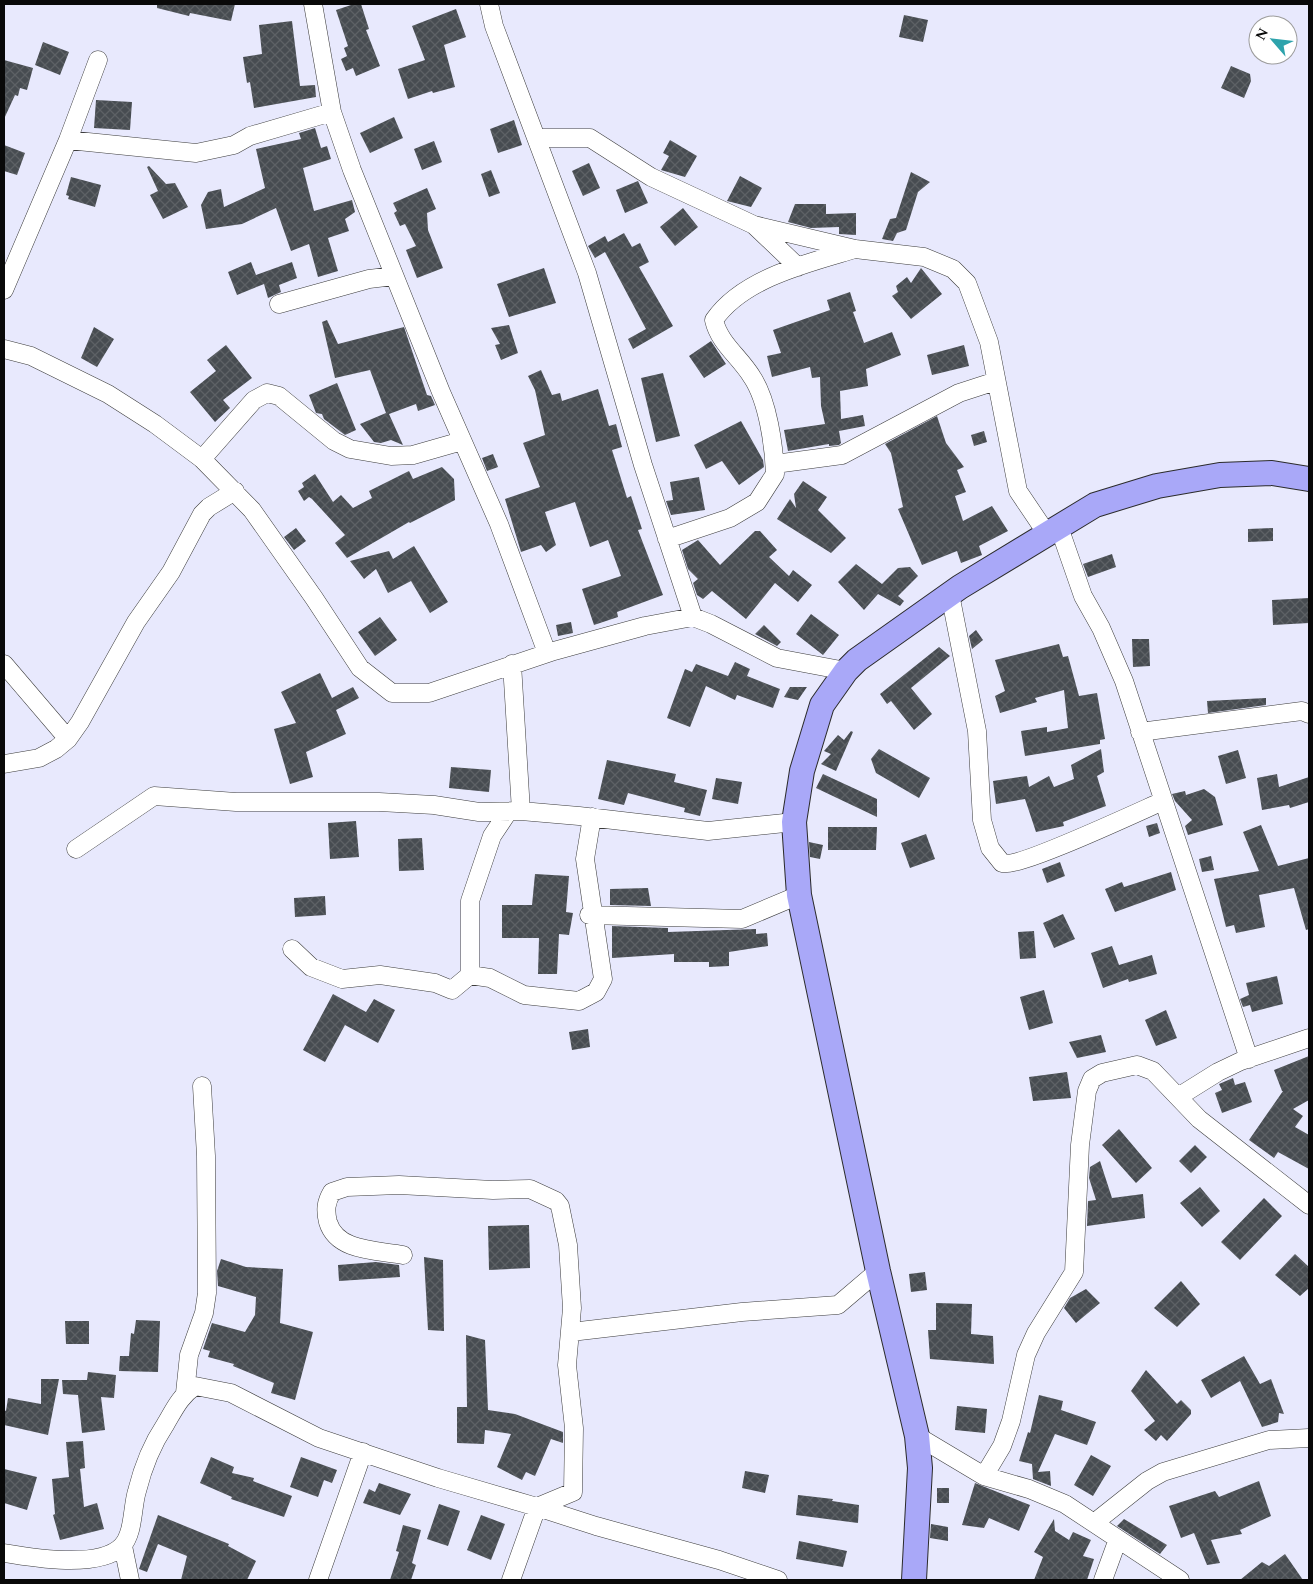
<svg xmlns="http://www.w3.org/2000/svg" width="1313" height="1584" viewBox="0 0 1313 1584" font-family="Spectral,serif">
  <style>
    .building { fill: url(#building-cross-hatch) }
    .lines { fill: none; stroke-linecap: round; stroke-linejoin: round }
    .minor-casing { stroke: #3c3c3c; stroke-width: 19 }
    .secondary-casing { stroke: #2b2b2b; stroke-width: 26 }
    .minor { stroke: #fff; stroke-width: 18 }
    .secondary { stroke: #a9a8f8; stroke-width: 24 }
  </style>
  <defs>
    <pattern id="building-cross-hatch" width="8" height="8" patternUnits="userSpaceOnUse" patternTransform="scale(1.25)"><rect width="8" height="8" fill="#474c51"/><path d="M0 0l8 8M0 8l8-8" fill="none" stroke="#5d6165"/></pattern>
  </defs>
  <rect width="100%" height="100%" fill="#e8e9fd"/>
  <path class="building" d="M157,4H235L231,21L190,13L189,16L157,8Z
    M354,4H361L369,29L366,30L380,66L356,76L353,68L346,71L341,59L347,56L344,48L348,46L336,10Z
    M456,9L466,37L444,45L455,87L433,93L432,91L408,99L398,69L425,60L412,26Z
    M904,15L928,20L923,42L899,37Z
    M292,21L300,86L315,85L316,97L254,108L250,82L247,83L243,57L262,54L259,25Z
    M43,42L69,52L60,75L35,65Z
    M4,60L33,68L27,90L20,88L18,96L15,95L4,119Z
    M1231,66L1250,74L1251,81L1244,98L1221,88Z
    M96,100L132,102L130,130L94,128Z
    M394,117L403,138L370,153L360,133Z
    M514,120L522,145L498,153L490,129Z
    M315,128L321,148L327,146L331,159L303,168L314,211L352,200L355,212L345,219L349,231L328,238L338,271L318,277L309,244L291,251L276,208L242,224L206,229L201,205L208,192L221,189L224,207L265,188L256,149L301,139L299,133Z
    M670,140L697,156L685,177L661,170L669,156L663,153Z
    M434,141L442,162L422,170L414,149Z
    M4,145L25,153L17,175L4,171Z
    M589,163L600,188L583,196L572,171Z
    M149,166L166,184L175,183L188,207L163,219L150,195L158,191L147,167Z
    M491,170L500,193L489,197L481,174Z
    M911,172L930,182L918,192L906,230L897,233L893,241L882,239L890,219L896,218Z
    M740,176L762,188L751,207L727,201Z
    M71,177L101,185L95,207L68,199L69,196L66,195Z
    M638,181L648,203L625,213L616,190Z
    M427,188L436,209L427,213L428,230L443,268L417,278L406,250L416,246L405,224L400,226L394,213L397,211L393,203Z
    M795,204H826V214L856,213V235L839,234V227L811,228L788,222Z
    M683,208L698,227L675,246L660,227Z
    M624,233L632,247L640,243L649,262L639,267L673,326L633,349L628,339L646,329L605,252L595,258L588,246L605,236L608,242Z
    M251,262L256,275L292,262L297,278L279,285L281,292L268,298L264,284L237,295L228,272Z
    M544,268L556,303L509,317L497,284Z
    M921,268L942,294L911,319L892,296L898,292L896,286L907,277L911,283Z
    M850,292L856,311L853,312L864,343L892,332L901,355L866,369L868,386L840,391L841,419L863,415L865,426L839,431L841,443L839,445L829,446V444L788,451L784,430L825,424L821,406L820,377L812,378L810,367L772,377L767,356L781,353L773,330L830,310L827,300Z
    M327,320L338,344L404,327L427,395L431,396L435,405L418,411L416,404L389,414L403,445L391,440L381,443L374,442L360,424L386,413L370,370L335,378L322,322Z
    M509,325L518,353L501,360L495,345L500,344L491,328Z
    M94,327L114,339L97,367L81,358Z
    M711,341L726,364L704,378L689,356Z
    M226,345L252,378L223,400L230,408L215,422L190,392L216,371L207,360Z
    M964,345L969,366L932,375L927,355Z
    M541,370L552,395L560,393L562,401L598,389L609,426L616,424L622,447L612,450L627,498L631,496L642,529L638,530L663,595L617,612L618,617L594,625L582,589L621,576L608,540L590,547L575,502L545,512L556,545L546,552L541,545L521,552L505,499L540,487L523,443L545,435L535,390L528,376Z
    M663,373L680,436L656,442L641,378Z
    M337,383L356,430L345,435L324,419L322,414L316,413L309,395Z
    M937,416L946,443L964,467L957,470L966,492L955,496L963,521L992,506L1008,531L979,546L982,555L961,563L957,551L922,565L898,509L903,507L891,453L885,444Z
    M741,421L763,460L764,467L739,485L722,461L706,469L694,445Z
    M984,431L987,442L974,446L971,435Z
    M493,454L498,467L487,471L482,458Z
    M442,467L454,479L455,500L410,523L409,522L347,558L335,543L345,535L312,499L309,497L304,501L298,491L304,487L302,483L315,474L333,502L341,495L353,508L372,498L369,491L409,471L413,479Z
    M699,477L705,510L671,515L666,501L673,500L670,482Z
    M803,481L827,497L818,510L846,538L831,553L777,519L790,499L796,508L794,494Z
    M296,528L306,541L294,550L284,537Z
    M1273,528V541L1248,542V529Z
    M755,531H760L777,550L769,557L789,576L793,570L812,585L798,602L775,583L746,619L712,591L703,599L697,595L693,583L698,579L688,569L682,550L698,540L720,565Z
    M414,546L448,602L430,613L411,581L388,593L376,569L364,579L350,561L389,551L393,559Z
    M1112,554L1116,567L1088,577L1083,564Z
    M856,564L882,584L898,568L910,567L918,576L898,596L904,601L900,606L878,594L864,610L838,582Z
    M1309,598V623L1273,625L1272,600Z
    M811,614L839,635L823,655L796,634Z
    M380,617L397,640L375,656L358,632Z
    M571,622L573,633L558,636L556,625Z
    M764,625L781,642L777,646L755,634Z
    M976,630L983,640L972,649L969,636Z
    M1132,639H1149L1150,666L1133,667Z
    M1059,644L1063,657L1068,656L1079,696L1097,693L1105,739L1100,740V744L1025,756L1021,731L1047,727V732L1068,728L1064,690L1035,698L1037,702L1000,713L995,696L1005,691L995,660Z
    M939,647L950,656L911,688L932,714L914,730L891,701L887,704L880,694Z
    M735,662L750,669L747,676L780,689L773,708L737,695L735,700L706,686L690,727L667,718L685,669L692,672L696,664L728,676Z
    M320,673L332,698L353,687L359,698L336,710L346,734L306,752L313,777L290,784L274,729L296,723L281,692Z
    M790,687H807L798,700L784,697Z
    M1266,698V705L1208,713L1207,701Z
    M851,731L853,732L836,771L821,764L831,754L824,751L838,735L844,740Z
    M879,749L930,778L919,798L876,773L871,759Z
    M1101,749L1104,772L1097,776L1106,806L1063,822L1064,826L1036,832L1025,799L996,804L993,781L1027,776L1029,787L1049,776L1054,787L1074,779L1071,765Z
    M1238,750L1246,778L1226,784L1218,756Z
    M607,760L676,774L674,782L707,790L700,816L684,812L685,808L628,793L624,805L598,799Z
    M451,767L491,770L489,792L449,788Z
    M823,774L877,799V817L816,788Z
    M1277,774L1279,787L1309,777V802L1290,808L1289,805L1262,810L1257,778Z
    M716,778L742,782L738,804L712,799Z
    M1204,789L1215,797L1223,825L1188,835L1185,826L1192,820L1175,801L1172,794L1185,791L1186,795Z
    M356,821L359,857L330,859L328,823Z
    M1157,823L1160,833L1149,837L1146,826Z
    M1261,825L1278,866L1309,858V929L1306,930L1294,888L1259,895L1265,927L1236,933L1234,925L1226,927L1214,879L1259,871L1243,832Z
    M828,827H877L876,850H828Z
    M926,834L935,859L910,868L901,843Z
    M422,838L424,870L399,871L398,839Z
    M809,842L823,845L820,859L810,857Z
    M1211,856L1214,870L1202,872L1199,859Z
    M1060,862L1065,876L1047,883L1042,869Z
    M1171,872L1176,890L1115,912L1105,889L1122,882L1124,887Z
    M535,874L569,876L566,912L573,913L569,935L559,934L557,974H538L539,938H502V905H532Z
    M648,888L651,906L610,905V889Z
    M325,896L326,915L295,917L294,898Z
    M1063,914L1075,939L1054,948L1043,923Z
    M612,926L668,928V932L756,929V934L767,933L768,946L729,952V966L709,967V962H674V954L612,958Z
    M1034,931L1036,958L1020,959L1018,932Z
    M1112,946L1119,965L1152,955L1157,974L1129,982L1128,979L1103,988L1091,953Z
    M1277,976L1283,1004L1252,1012L1250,1005L1243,1007L1240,999L1249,995L1246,983Z
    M1044,990L1053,1023L1029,1030L1020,997Z
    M333,994L366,1012L374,999L395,1010L378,1043L345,1025L325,1062L303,1050Z
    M1166,1010L1177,1038L1156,1046L1145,1020Z
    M588,1029L590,1047L572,1050L569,1032Z
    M1101,1035L1106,1052L1077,1058L1069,1042Z
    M1309,1056V1100L1293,1109L1303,1116L1295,1127L1309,1135V1169L1278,1152L1274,1158L1249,1140L1283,1091H1282L1274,1070Z
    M1067,1072L1071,1098L1033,1101L1029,1077Z
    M1233,1078L1235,1085L1245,1082L1252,1102L1222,1113L1215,1093L1222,1090L1219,1084Z
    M1119,1129L1152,1168L1136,1183L1102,1145Z
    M1195,1145L1207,1157L1191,1173L1179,1161Z
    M1100,1161L1112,1198L1143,1194L1145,1218L1087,1226L1088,1201L1096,1200L1089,1178L1090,1167Z
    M1200,1187L1220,1211L1202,1227L1180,1203Z
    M1264,1198L1282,1216L1240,1260L1221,1242Z
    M529,1225L530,1268L489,1270L488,1226Z
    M1295,1254L1309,1267V1288L1300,1296L1275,1275Z
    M424,1257L443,1260L444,1331L428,1330Z
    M221,1259L246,1267L283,1269L280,1323L313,1332L295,1400L271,1393L274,1383L233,1366L234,1364L208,1357L210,1351L203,1349L212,1323L245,1332L255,1315L256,1297L218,1286L217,1271Z
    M376,1262L399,1265L400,1277L339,1281L338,1265Z
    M925,1272L927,1290L911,1292L909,1274Z
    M1181,1281L1200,1304L1177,1327L1154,1308Z
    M1086,1289L1100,1303L1076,1323L1064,1308L1070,1298Z
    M936,1303L972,1304L971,1334L993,1336L994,1364L930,1359L928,1330H936Z
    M136,1320L160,1321L158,1372L119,1371L120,1356H129L131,1333L134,1334Z
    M65,1321H89V1344H66Z
    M466,1335L485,1340L488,1410L515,1414L563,1432V1443L551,1439L535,1476L526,1472L522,1480L497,1467L511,1434L485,1430L484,1444L457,1443V1407H467Z
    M1244,1356L1260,1384L1271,1379L1284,1414L1279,1413L1278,1422L1262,1427L1240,1381L1211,1398L1201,1380Z
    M1146,1370L1177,1404L1181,1400L1191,1410V1414L1167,1441L1161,1435L1156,1441L1144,1430L1155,1421L1131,1391Z
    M88,1372L116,1375L114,1398L101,1397L105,1430L82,1433L78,1395L63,1394L62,1380H87Z
    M41,1379H59L48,1435L4,1425V1410L6,1411L8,1398L41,1404Z
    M1039,1395L1063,1401L1061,1410L1096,1422L1087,1445L1055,1434L1038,1472L1050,1471L1051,1486L1033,1479L1032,1464L1019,1461L1028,1432L1030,1433Z
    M957,1406L987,1409L985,1433L955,1430Z
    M83,1441L85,1468L80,1469L84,1507L97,1503L104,1529L60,1540L53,1515L55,1514L52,1479L69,1477L66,1442Z
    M1091,1455L1111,1466L1093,1496L1074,1485Z
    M211,1457L234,1467L232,1473L254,1478L253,1481L292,1496L284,1517L231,1499L232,1497L200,1483Z
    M301,1457L337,1470L332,1483L324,1480L318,1497L290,1487Z
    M4,1469L37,1477L27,1510L4,1503Z
    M745,1471L769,1475L765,1493L742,1488Z
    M1259,1481L1271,1516L1240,1530L1242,1534L1211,1540L1220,1563L1207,1565L1194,1533L1181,1538L1169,1506L1215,1491L1219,1497Z
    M379,1483L411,1494L400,1515L363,1503L369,1489L375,1492Z
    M975,1483L1030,1505L1019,1531L989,1518L984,1528L962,1525Z
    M937,1488H949V1503H937Z
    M798,1495L833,1499L832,1501L859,1505L858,1523L796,1515Z
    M439,1504L460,1511L448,1546L427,1539Z
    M158,1515L229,1544L228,1546L256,1561L247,1580H181L187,1556L158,1544L147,1572L139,1569Z
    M481,1515L505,1524L491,1560L467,1550Z
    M1054,1519L1055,1531L1069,1540L1073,1532L1091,1540L1083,1556L1094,1559L1087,1580H1034L1043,1557L1034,1552Z
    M1124,1519L1167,1545L1160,1554L1117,1526Z
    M931,1524L948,1527V1541L930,1538Z
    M403,1525L421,1530L412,1563L416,1565L411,1580H390L399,1552L396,1551Z
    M799,1541L847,1551L843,1567L796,1559Z
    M1285,1554L1303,1580H1240L1262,1562L1269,1566Z"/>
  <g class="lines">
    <defs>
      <path id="minor" d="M313,4L332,112L352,170L441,392L499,524L547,653
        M489,4L494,26L587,273L643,465L693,617
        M538,138H590L651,177L754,225L855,249L924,257L953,269L967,283L989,342L1018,491L1047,534
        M68,140L196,153L234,145L250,136L332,112
        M755,226L798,267
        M4,290L68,140L98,60
        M279,304L369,279L394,276
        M4,349L31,356L108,394L155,424L202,459L252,510L314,598L360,668L392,693H429L554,651L645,626L693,617L711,624L777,658L846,671
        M202,459L254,400L267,393L279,396L334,441L350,449L391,456L413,455L462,441
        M775,464L842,455L959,393L996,381
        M1059,527L1083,596L1101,628L1124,681L1249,1059
        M667,539L730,518L757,502L775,474C774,446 768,401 752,377C740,357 719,343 714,320C743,278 808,263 855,249
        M950,594L977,731L982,820L990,848L1002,863C1017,869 1140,811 1163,801
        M4,664L68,739
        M512,664L521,811
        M1140,732L1302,711L1309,714
        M4,764L39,758L56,749L68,739L80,722L136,622L171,572L202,514L209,507L235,491
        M76,849L154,796L236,802H379L434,805L479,812L521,811L579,816L708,831L794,822
        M589,915L742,919L799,895
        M292,949L311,967L342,979L380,975L435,983L452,990L470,975V901L492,836L508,812
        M470,975L490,978L524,995L579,1001L596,992L603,979L585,859L592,817
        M1178,1097L1218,1072L1241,1061L1309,1038
        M403,1255C377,1250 337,1252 328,1222C325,1210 326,1202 332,1192L347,1187L399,1185L493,1190L530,1189L556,1201L560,1206L568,1245L572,1308L567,1365L574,1428L573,1492L537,1507L596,1526L719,1560L778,1580
        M571,1332L742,1312L838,1305L878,1271
        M185,1393L189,1355L204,1313L207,1293L206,1156L202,1086
        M917,1436L984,1476L1029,1489L1065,1504L1180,1580
        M984,1476L1002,1446L1011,1421L1026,1355L1036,1333L1074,1272L1080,1145L1087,1091L1092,1079L1102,1073L1137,1065L1153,1071L1199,1119L1309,1205
        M1094,1523L1147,1481L1163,1472L1269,1440L1309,1438
        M123,1546L130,1580
        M4,1553C33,1558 100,1569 122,1546C134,1533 132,1507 137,1491C143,1467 151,1446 165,1425C174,1410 180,1396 195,1386L231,1393L319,1438L438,1478L537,1507L511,1580
        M318,1580L363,1452
        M1103,1580L1118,1539"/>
      <path id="secondary" d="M914,1580L920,1468L917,1436L878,1271L799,895L794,822L802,771L822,705L846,671L857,660L960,587L1095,505L1157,486L1220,475L1272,473L1309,479"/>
    </defs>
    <use href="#minor" class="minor-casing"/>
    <use href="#secondary" class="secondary-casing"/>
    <use href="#minor" class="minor"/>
    <use href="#secondary" class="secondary"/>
  </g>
  <rect width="1313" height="1584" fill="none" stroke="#090909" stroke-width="10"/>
  <g transform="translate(1273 40) rotate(298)"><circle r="24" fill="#ffffff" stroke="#9d9d9d"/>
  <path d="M0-4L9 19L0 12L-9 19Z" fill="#2ea3ac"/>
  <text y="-8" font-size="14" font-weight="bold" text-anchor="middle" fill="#090909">N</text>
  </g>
</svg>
